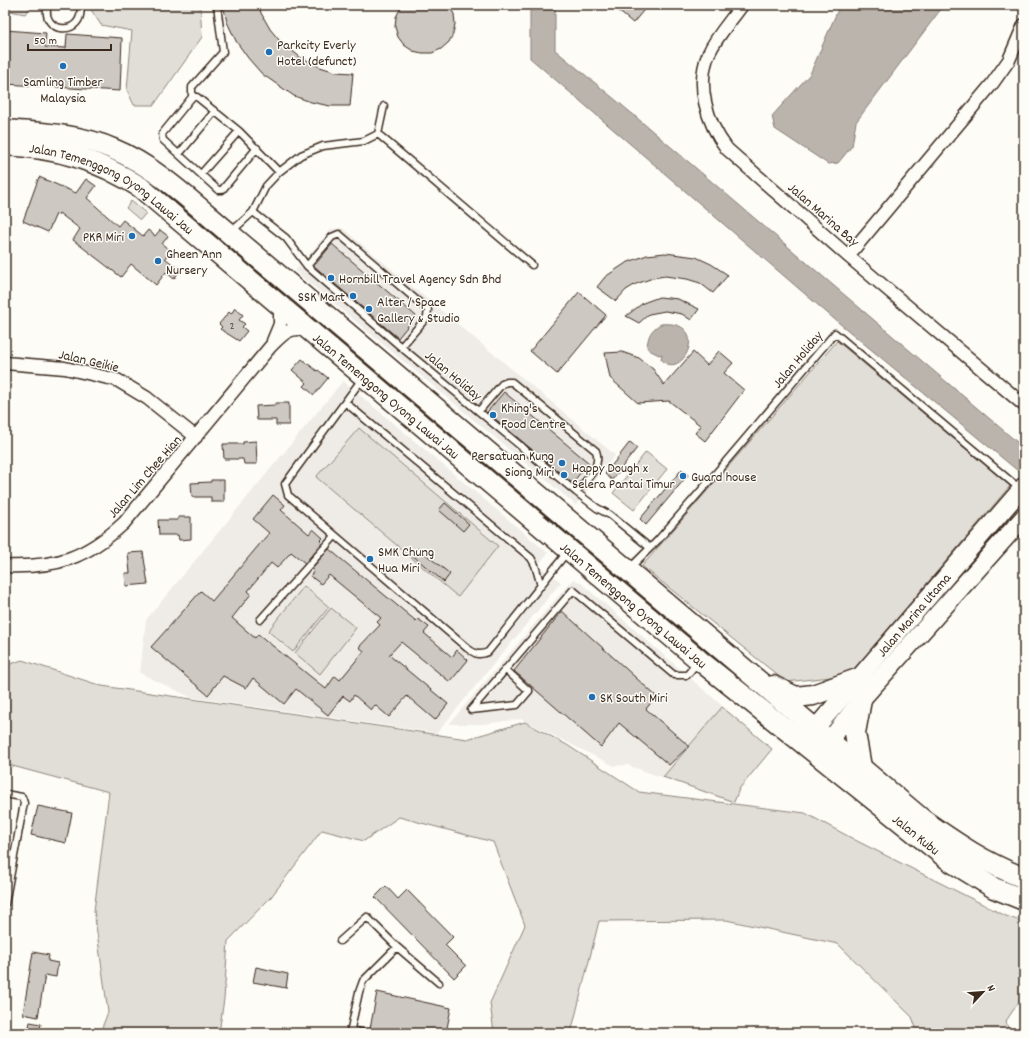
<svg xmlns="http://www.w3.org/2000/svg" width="1029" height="1038" viewBox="0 0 1029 1038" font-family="Dekko,sans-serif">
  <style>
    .built { fill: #efece7 }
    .green { fill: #e1ded7; stroke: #8e847a }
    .water { fill: #bbb4ad; stroke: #887d74 }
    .building { fill: #cdc8c2; stroke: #3b2a1e }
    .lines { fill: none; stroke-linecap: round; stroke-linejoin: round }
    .lane-casing { stroke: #3b2a1e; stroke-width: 9 }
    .street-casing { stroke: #3b2a1e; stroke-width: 15 }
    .secondary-casing { stroke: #3b2a1e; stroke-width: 20 }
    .primary-casing { stroke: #3b2a1e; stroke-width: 23 }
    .lane { stroke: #fdfcf7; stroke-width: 6 }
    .street { stroke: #fdfcf7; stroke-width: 12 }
    .secondary { stroke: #fdfcf7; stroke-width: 17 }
    .primary { stroke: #fdfcf7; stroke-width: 20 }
    .poi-dot { fill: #1f6fb2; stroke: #fdfcf7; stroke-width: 1.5 }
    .labels { text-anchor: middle; stroke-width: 3; stroke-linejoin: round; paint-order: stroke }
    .number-label { font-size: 12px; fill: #605247 }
    .poi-label { font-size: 14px; fill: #3b2a1e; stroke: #fdfcf7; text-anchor: start }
    .street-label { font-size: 14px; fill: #3b2a1e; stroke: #fdfcf7 }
  </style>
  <rect width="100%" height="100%" fill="#fdfcf7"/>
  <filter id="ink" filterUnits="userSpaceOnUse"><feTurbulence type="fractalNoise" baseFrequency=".025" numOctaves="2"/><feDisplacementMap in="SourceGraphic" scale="8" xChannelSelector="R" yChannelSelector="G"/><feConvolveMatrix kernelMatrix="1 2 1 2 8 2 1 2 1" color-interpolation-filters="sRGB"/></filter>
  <g filter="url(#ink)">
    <path class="built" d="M342,228L615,455L576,505L295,271L331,229Z
      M343,381L548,553L538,565L561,582L437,733L190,697L140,673L146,620Z
      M573,579L581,583L772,749L740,789L734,803L627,765L614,766L521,719L483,724H449Z"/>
    <path class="green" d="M5,5H32L25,14L5,10Z
      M88,5H200L202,37L154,105H134L127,90L132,31L101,25Z
      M131,201L146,213L140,220L126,208Z
      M837,341L1010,486L849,675L786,682L642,566Z
      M359,428L498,546L458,597L316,477Z
      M646,452L667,469L634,510L613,493Z
      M304,586L329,607L293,652L268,631Z
      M331,608L356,628L320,674L295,653Z
      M22,660L102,686L467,739L525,722L567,745L639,792L805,813L857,841L1006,916L1024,922V994L1006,1021L1009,1033H918L912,1017L838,944L726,920L599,921L571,1033H494L490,1003L525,925L493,842L399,817L364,841L322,830L271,897L228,941L224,999L219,1033H100L108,1012L94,911L109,792L5,764V666Z
      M722,707L772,749L739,789L734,802L663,777Z"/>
    <path class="water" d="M530,5H555V50L623,106L1024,448V465L1018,471L833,318L530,58Z
      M840,5H944L856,122L852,146L838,163L828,164L775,129L772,116L810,74Z
      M661,324C713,319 682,384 661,359L662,354L659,355L649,350L647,347C648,336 651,329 661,324Z"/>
    <path class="building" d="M223,5H259L261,13L270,29L279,40L300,57L320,67L336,72L353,73L350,106H330L311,102L294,96L262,74L248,58L236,41L227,22Z
      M402,5H449L454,14L455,24L453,34L449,42L441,49L432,53H422L413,51L404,45L398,37L395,27L396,17Z
      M611,5H648L633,23Z
      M5,30L46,33L45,47L66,48L67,34L122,38L120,91L5,84Z
      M39,177L76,193L86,179L96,186L87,198L118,226L123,220L143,236L148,230L155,236L160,230L168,236L162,244L171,251L165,258L180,270L174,279L166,272L156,285L131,264L121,277L73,240L80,229L59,213L58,215L56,214L48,232L23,221Z
      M332,244L416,316L398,338L314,266Z
      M665,253L696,257L711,264L728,275L713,293L700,283L687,279L665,276L653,278L636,284L626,290L616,301L597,287L605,277L626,263L647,255Z
      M579,292L606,315L557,374L530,351Z
      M659,297L678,299L699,309L691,320L682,314L665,311L649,314L639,323L626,316L643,303Z
      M235,308L243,315L239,320L245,324L242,327L247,331L239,341L220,329L222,327L219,324L229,312L231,314Z
      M719,351L733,363L724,373L744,390L705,441L695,433L701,426L669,401L638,403L610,378L605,353L622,352L639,358L653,369L664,385L693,352L707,365Z
      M302,359L317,371L318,370L328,378L314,395L304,386L307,383L292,370Z
      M504,392L589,463L572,483L487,412Z
      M276,403H289V425H276V420H257L256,406L276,405Z
      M256,441L257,464H244L243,459H224L223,444H243V442Z
      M630,442L637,448L612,480L605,474Z
      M682,469L688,475L646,525L640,519Z
      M211,480H224V502H211V497H192L191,483L211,482Z
      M273,495L285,505L281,510L309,534L313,529L323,538L320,541L322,543L305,563L291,552L277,568L271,563L248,591L251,594L232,618L255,638L258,634L326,689L335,676L340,680L364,651L359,647L380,625L377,622L381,618L329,575L321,584L310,576L314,571L311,569L329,549L416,621L418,619L429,627L424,633L452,657L457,650L468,660L450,682L401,642L389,655L448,704L435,720L407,696L389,717L375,705L371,710L354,695L350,701L343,696L328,715L296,689L284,704L253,678L246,688L223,676L208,695L151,647L201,591L212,601L269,533L253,519Z
      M445,503L469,524L463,531L439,510Z
      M178,517H191V539L179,540L178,535H159L158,520H178Z
      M418,548L450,574L444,582L412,555Z
      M143,552L148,584L126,586L125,573H130L128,553Z
      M562,611L656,696L646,709L689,746L669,765L619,723L601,747L514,671Z
      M38,806L72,813L66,843L31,835Z
      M386,886L398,899L407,890L453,937L445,945L466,966L454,978L375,897Z
      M33,952L49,955L48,961L58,963L56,977L45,975L38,1017L23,1014Z
      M256,967L288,974L286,988L253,982Z
      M377,992L451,1008L446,1033H389L370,1029Z
      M30,1022L41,1024L39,1033L28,1031Z"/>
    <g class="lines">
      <defs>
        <path id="lane" d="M48,5C39,34 86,38 80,5
          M217,5L223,52L192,87V97L162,134L163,140L218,190H222L257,148
          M192,97H197L239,131L279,172
          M378,134L532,265
          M378,134L384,106
          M179,154L215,111
          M201,174L239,131
          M253,212L286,238L307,266L401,347L576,492L597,508L610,515L649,547
          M231,232L253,212L266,186L279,172L301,155L323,146L364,141L378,134
          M307,266L332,237L339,234L428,310L427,317L401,347
          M362,379L285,484L288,495L467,648C475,654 479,656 488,652L568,551
          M346,403L531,558L535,565L541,586
          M479,411L502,384L507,382H512L596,451C602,467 586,480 576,492
          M629,569L658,540L705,486L835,333L1020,489
          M260,620L335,536
          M471,710L573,590L674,675H687L697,663
          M471,710L517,705L529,691L505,669
          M5,794L22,797L24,803L5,904
          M340,941L367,917L397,947L439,983
          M350,1030L364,1033
          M350,1033L359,992L363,981L397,947"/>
        <path id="street" d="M742,5C731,21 717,35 709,53C695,85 707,123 727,149L848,256L1024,405
          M848,256L992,84L1009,60L1024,25
          M273,341L280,324V305
          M5,363L65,368L117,380L147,398L196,437
          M5,566C57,568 86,558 124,523L270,347C283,334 288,326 308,330"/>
        <g id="secondary">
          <path id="s1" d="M807,738L1024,486"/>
          <path d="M822,750L861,700L1024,517"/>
        </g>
        <g id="primary">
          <path d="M5,130C41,133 80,134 113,149C157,167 193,203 229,233L923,820C957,844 985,863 1024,878"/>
          <path id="s2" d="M5,145C56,148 97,159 140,187L699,660L950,861L994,888L1024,900"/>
          <path d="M773,686L796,697L813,695L860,678"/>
          <path d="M861,700L855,733L861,767"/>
        </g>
      </defs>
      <use href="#lane" class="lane-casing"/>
      <use href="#street" class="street-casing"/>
      <use href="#secondary" class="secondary-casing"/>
      <use href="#primary" class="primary-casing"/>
      <use href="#lane" class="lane"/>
      <use href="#street" class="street"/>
      <use href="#secondary" class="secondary"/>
      <use href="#primary" class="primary"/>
    </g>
  </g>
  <g class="poi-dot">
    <circle cx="269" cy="52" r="4"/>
    <circle cx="63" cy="66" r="4"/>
    <circle cx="132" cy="236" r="4"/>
    <circle cx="158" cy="261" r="4"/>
    <circle cx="331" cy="278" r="4"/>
    <circle cx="353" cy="296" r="4"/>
    <circle cx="369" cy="309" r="4"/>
    <circle cx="493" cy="415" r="4"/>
    <circle cx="562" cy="463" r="4"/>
    <circle cx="564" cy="475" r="4"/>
    <circle cx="683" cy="476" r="4"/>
    <circle cx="370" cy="559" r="4"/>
    <circle cx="592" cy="697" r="4"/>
  </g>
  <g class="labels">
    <g class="number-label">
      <text x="232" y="329">2</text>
    </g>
    <g class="poi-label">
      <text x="277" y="49">Parkcity Everly<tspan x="277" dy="16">Hotel (defunct)</tspan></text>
      <text x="63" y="86" text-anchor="middle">Samling Timber<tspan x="63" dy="16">Malaysia</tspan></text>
      <text x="124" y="241" text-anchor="end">PKR Miri</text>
      <text x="166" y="258">Gheen Ann<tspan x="166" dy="16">Nursery</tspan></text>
      <text x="339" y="283">Hornbill Travel Agency Sdn Bhd</text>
      <text x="345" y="301" text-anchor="end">SSK Mart</text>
      <text x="377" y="306">Alter / Space<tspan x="377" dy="16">Gallery &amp; Studio</tspan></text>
      <text x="501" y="412">Khing's<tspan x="501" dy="16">Food Centre</tspan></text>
      <text x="554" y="460" text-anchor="end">Persatuan Kung<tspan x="554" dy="16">Siong Miri</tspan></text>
      <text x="572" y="472">Happy Dough x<tspan x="572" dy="16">Selera Pantai Timur</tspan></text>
      <text x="691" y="481">Guard house</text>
      <text x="378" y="556">SMK Chung<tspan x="378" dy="16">Hua Miri</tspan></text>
      <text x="600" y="702">SK South Miri</text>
    </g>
    <g class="street-label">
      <text dy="5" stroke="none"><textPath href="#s2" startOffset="118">Jalan Temenggong Oyong Lawai Jau</textPath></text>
      <text transform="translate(824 214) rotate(41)" y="5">Jalan Marina Bay</text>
      <text transform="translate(797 359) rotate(-50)" y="5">Jalan Holiday</text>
      <text transform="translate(89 360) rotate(13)" y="5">Jalan Geikie</text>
      <text transform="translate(454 375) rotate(40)" y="5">Jalan Holiday</text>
      <text dy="5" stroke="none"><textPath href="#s2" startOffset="466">Jalan Temenggong Oyong Lawai Jau</textPath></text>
      <text transform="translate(144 476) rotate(-49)" y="5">Jalan Lim Chee Hian</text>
      <text dy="5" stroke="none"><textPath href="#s2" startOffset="790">Jalan Temenggong Oyong Lawai Jau</textPath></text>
      <text dy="5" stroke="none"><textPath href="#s1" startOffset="163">Jalan Marina Utama</textPath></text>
      <text dy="5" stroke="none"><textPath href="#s2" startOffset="1154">Jalan Kubu</textPath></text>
    </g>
  </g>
  <rect width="1029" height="1038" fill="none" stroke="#fdfcf7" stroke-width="20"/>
  <rect x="10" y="10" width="1009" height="1018" fill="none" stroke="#3b2a1e" stroke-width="1.5" filter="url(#ink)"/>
  <g transform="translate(983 992) rotate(64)" stroke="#fdfcf7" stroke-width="3" paint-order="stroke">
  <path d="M0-3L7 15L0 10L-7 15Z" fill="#3b2a1e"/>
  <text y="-6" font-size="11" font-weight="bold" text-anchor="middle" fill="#3b2a1e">N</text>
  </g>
  <path d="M28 44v6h83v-6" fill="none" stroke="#3b2a1e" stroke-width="2"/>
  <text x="34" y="44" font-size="12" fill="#3b2a1e" stroke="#fdfcf7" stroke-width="3" paint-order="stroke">50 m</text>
</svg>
